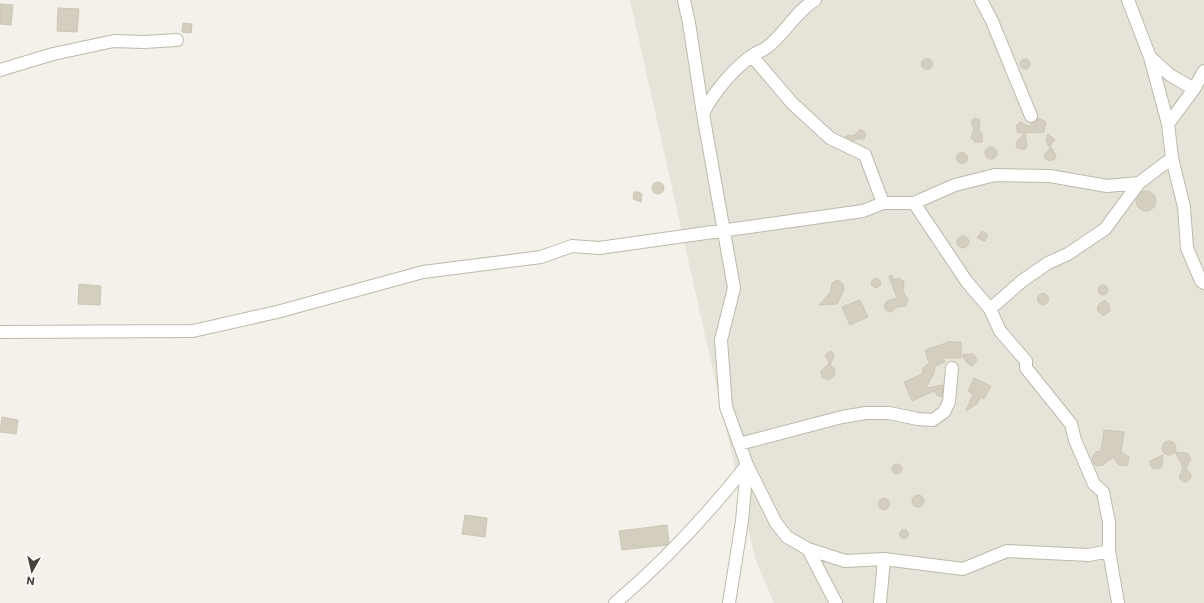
<svg xmlns="http://www.w3.org/2000/svg" width="1204" height="603" viewBox="0 0 1204 603" font-family="Commissioner,sans-serif">
  <style>
    .residential { fill: #e6e3d8 }
    .building { fill: #d3cec0; stroke: #cdc6b4 }
    .lines { fill: none; stroke-linecap: round; stroke-linejoin: round }
    .street-casing { stroke: #bdb9ad; stroke-width: 14 }
    .street { stroke: #fff; stroke-width: 12 }
  </style>
  <rect width="100%" height="100%" fill="#f3f1e9"/>
  <path class="residential" d="M630,0H1204V603H774L755,558Z"/>
  <path class="building" d="M0,4L13,5L11,25L0,24Z
    M58,8L79,9L77,32L57,31Z
    M183,23L192,24L191,33L182,32Z
    M921.5 64a5.5 5.5 0 1 1 11 0a5.5 5.5 0 1 1-11 0Z
    M1020 64a5 5 0 1 1 10 0a5 5 0 1 1-10 0Z
    M974,118L980,120L979,130L982,134V142H975L971,138L974,129L971,122Z
    M1038,118L1046,122L1044,132L1025,133L1027,147L1025,149H1019L1016,147L1017,141L1025,133H1018L1016,126L1020,122L1029,126Z
    M861,129L866,134L864,139H857L854,141L845,137L849,135L853,136Z
    M1048,134L1055,140L1049,147L1046,141Z
    M985 153a6 6 0 1 1 12 0a6 6 0 1 1-12 0Z
    M1051,147L1056,156L1055,159L1050,161L1045,158L1044,155Z
    M956.5 158a5.5 5.5 0 1 1 11 0a5.5 5.5 0 1 1-11 0Z
    M652 188a6 6 0 1 1 12 0a6 6 0 1 1-12 0Z
    M1136 201a10 10 0 1 1 20 0a10 10 0 1 1-20 0Z
    M634,192H639L642,194L641,202L633,199Z
    M982,231L988,235L985,241L977,238Z
    M957 242a6 6 0 1 1 12 0a6 6 0 1 1-12 0Z
    M891,275L895,280L898,278L904,281L903,291L908,300L906,306L897,307L891,312L887,311L884,306L887,301L897,298L889,276Z
    M871.5 283a4.5 4.5 0 1 1 9 0a4.5 4.5 0 1 1-9 0Z
    M838,280L843,284L844,290L837,304L819,305L830,293L832,283Z
    M79,284L101,286L100,305L78,304Z
    M1098 290a5 5 0 1 1 10 0a5 5 0 1 1-10 0Z
    M1037.5 299a5.5 5.5 0 1 1 11 0a5.5 5.5 0 1 1-11 0Z
    M860,300L868,317L850,325L842,307Z
    M1105,300L1109,305L1110,311L1103,316L1097,310L1099,304Z
    M946,342H961V358H943L945,362L935,366L934,373L926,388L943,385L942,397L938,396L934,391L912,401L904,382L922,374L923,368L929,363L925,350L946,343Z
    M831,351L834,356L830,365L825,355Z
    M974,354L977,360L972,366L967,363L962,355Z
    M828,364L834,368L835,374L833,377L828,380L822,377L821,371Z
    M974,378L991,386L984,399L980,397L978,403L966,411L973,394L968,391Z
    M2,417L18,420L16,434L0,432Z
    M1104,430L1124,432L1121,452L1129,457L1127,466L1119,465L1113,457L1103,465L1097,466L1094,464L1092,458L1096,452L1101,451Z
    M1162 448a7 7 0 1 1 14 0a7 7 0 1 1-14 0Z
    M1175,452L1187,453L1191,458L1186,468L1191,475V478L1187,482H1184L1179,478L1183,467Z
    M1163,455L1162,466L1160,468L1153,469L1150,464V461Z
    M892 469a5 5 0 1 1 10 0a5 5 0 1 1-10 0Z
    M912 501a6 6 0 1 1 12 0a6 6 0 1 1-12 0Z
    M878.5 504a5.5 5.5 0 1 1 11 0a5.5 5.5 0 1 1-11 0Z
    M465,515L487,518L485,537L462,534Z
    M667,525L669,543L667,545L622,550L619,531Z
    M899.5 534a4.5 4.5 0 1 1 9 0a4.5 4.5 0 1 1-9 0Z"/>
  <g class="lines">
    <defs>
      <path id="street" d="M684,0L689,23L703,114L734,288L721,340L726,407L747,465L776,523L787,537L808,549L836,603
        M981,0L992,21L1031,116
        M1128,0L1150,57L1168,124L1172,158L1184,207L1187,248L1201,281L1204,283
        M752,56L792,103L830,138L865,155L883,203
        M1150,57L1170,75L1194,89
        M0,70L53,54L114,41L144,42L177,40
        M703,114C712,94 734,68 753,55C757,52 762,51 766,48C785,34 795,12 815,0
        M1168,124L1194,89L1204,71
        M914,203L967,282L990,309L1000,331L1026,361V368L1071,424L1075,440L1094,484L1103,492L1109,522V551L1118,603
        M990,309L1022,281L1048,263L1068,254L1105,229L1139,183L1172,158
        M0,332L193,331L277,312L423,272L541,257L572,246L599,248L863,211L883,203H914L955,185L995,175L1050,176L1107,186L1139,183
        M739,444L842,417L866,413H889L918,419L933,420L944,412L949,402L952,368
        M808,549L845,561L884,559L963,569L1007,551L1089,555L1109,551
        M615,603C664,562 707,515 747,465
        M729,603L742,521L747,466
        M880,603L884,559"/>
    </defs>
    <use href="#street" class="street-casing"/>
    <use href="#street" class="street"/>
  </g>
  <g transform="translate(32 571) rotate(188)" stroke="#ffffff" stroke-width="3" paint-order="stroke">
  <path d="M0-3L7 15L0 10L-7 15Z" fill="#464238"/>
  <text y="-6" font-size="11" font-weight="bold" text-anchor="middle" fill="#464238">N</text>
  </g>
</svg>
